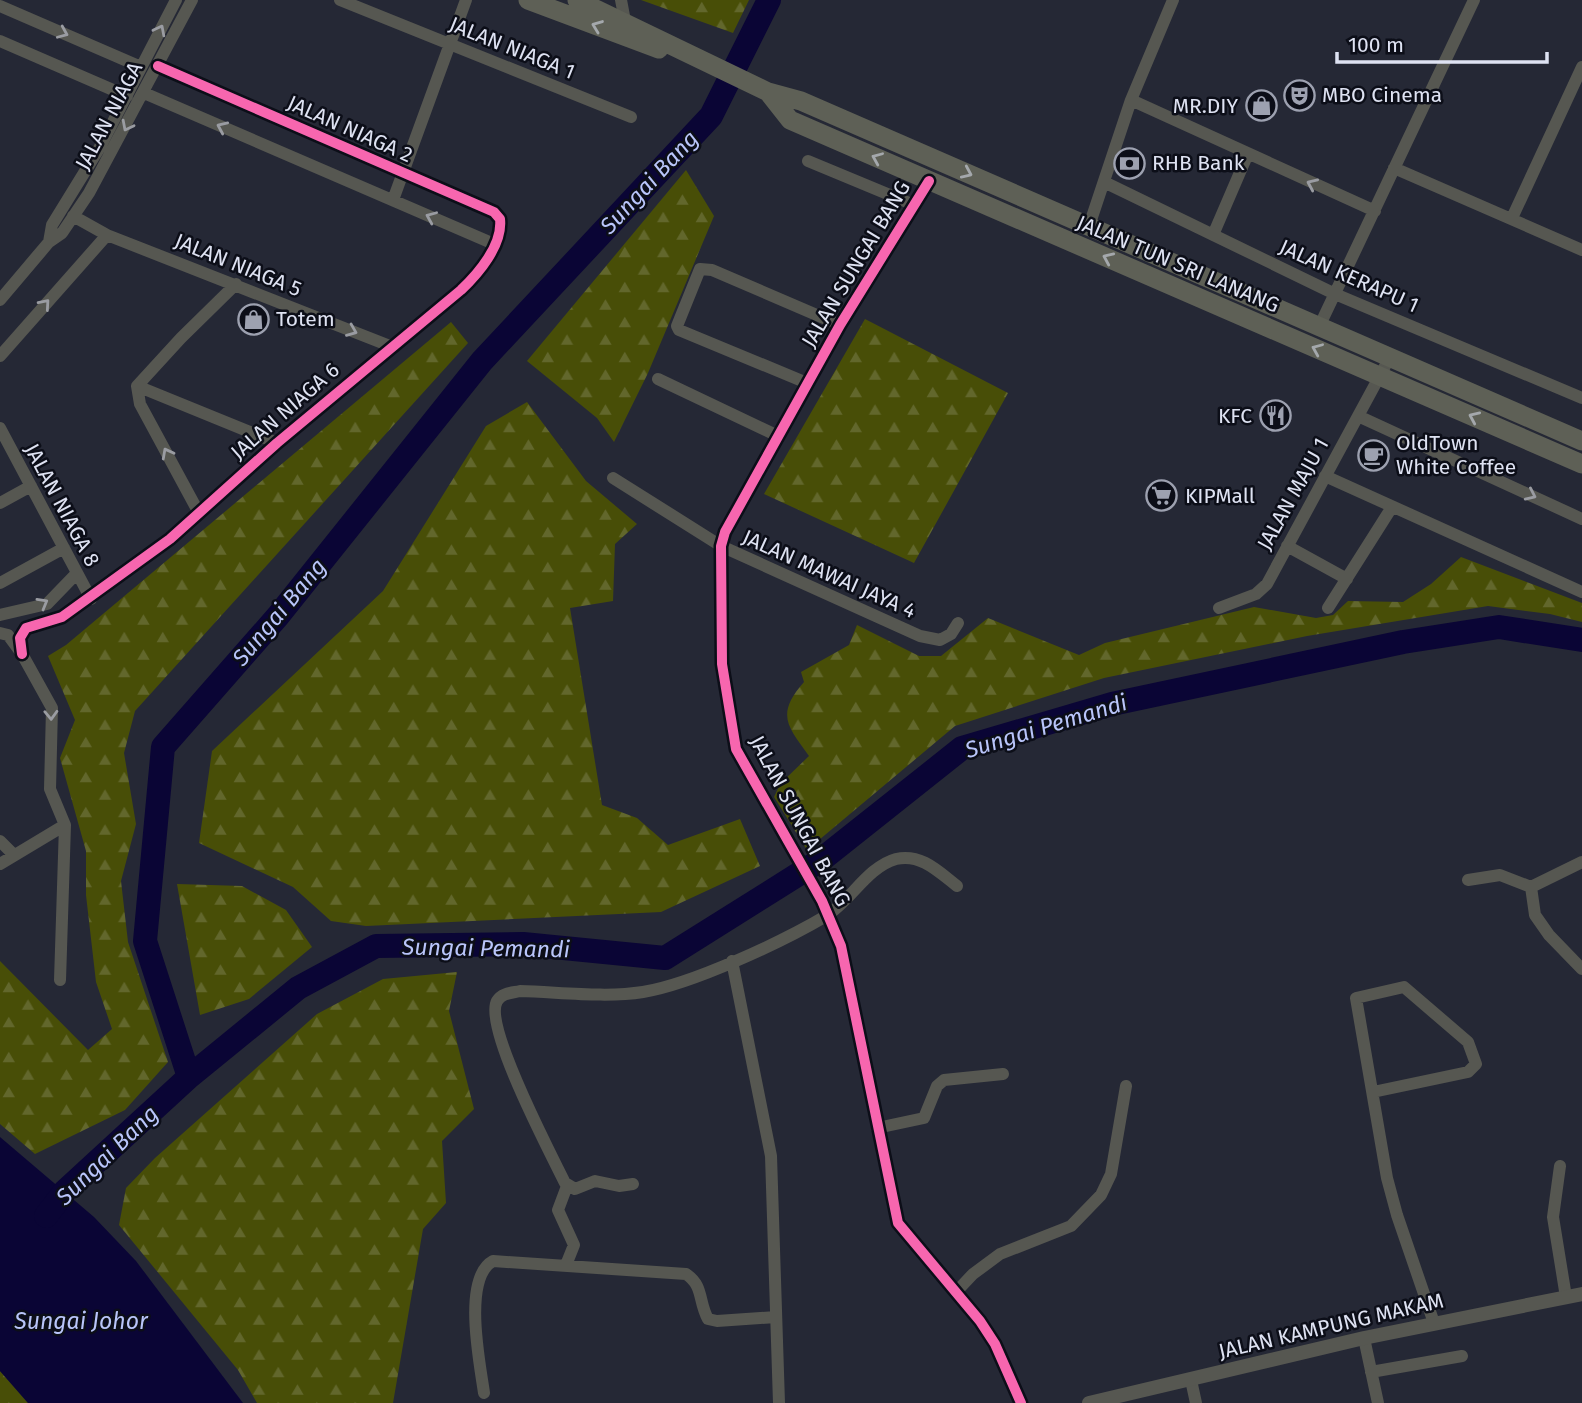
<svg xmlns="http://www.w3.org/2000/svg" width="1582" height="1403" viewBox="0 0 1582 1403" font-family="'Fira Sans',sans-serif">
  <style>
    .forest { fill: url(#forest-firs) }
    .water { fill: #0a0535 }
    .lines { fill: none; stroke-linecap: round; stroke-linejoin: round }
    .river { stroke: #0a0535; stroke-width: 24 }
    .minor { stroke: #565751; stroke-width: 12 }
    .tertiary { stroke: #565751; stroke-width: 14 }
    .primary { stroke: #5e6056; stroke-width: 19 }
    .cycleway-casing { stroke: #0c0e18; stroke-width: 15 }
    .cycleway { stroke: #f766af; stroke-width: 10 }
    .oneway { stroke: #a4a8ac }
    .oneway2 { stroke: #9a9ca2 }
    .labels { text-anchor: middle; stroke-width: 5; stroke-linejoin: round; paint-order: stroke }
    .street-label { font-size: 21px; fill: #dee2f2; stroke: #0c0e18 }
    .poi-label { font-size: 21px; fill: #dee2f2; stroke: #0c0e18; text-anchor: start }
    .water-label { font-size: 23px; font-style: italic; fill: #b9c5fa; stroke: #0c0e18 }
  </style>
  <defs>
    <pattern id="forest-firs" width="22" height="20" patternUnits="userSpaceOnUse" patternTransform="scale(1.75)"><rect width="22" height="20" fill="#484e07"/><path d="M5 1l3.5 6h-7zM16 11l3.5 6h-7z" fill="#62672c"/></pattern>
  </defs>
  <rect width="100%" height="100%" fill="#252835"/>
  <path class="forest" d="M641,0H749L733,33Z
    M686,170L714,216L648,373L614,442L597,418L527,361Z
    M865,319L1008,393L914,563L764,494Z
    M451,322L468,343L135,711L124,753L136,824L121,881L128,942L168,1062L125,1110L35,1154L0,1124V961L88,1050L112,1029L96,982L86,895V851L60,758L75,720L48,656L66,645Z
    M527,402L586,481L637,524L615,544L613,601L570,608L602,805L637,818L668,845L740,819L760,866L661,912L366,926L331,921L293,887L199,843L212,751L383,591L486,426Z
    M1461,557L1582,603V622L1550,614L1488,606L1307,636L1104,678L955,726L807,850L774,797L780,784L809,756C788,726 775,715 804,682L801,672L849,645L857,625L919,656H941L988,618L1079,655L1105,643L1254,607L1316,618L1333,615L1348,601L1403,602L1431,584Z
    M177,884L242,886L286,910L312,947L249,999L200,1015Z
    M457,972L449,1011L474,1109L442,1141L446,1203L423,1229L393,1403H257L238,1370L119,1225L126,1188L155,1158L317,1014L383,979Z
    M0,1371L28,1403H0Z"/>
  <path class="water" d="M0,1137L94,1217L136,1261L243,1403H28L0,1371Z"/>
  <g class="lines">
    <path class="river" d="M189,1077L298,988L376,946L523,944L665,958L821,860L962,748L1112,704L1403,642L1499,627L1582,640
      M46,1216L65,1191L189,1077L145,941L163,747L278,616L482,361L711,116L769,0"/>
    <path class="minor" d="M340,0L631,117
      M621,0L625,21
      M0,6L141,67
      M0,41L127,96
      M144,93L494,244
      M1131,100L1375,211
      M808,161L914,205
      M1394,168L1582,250
      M929,181L840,325L725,532L721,546L722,664L736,749L822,901L841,946L898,1223L980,1321L995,1344L1021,1403
      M1104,182L1335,294L1582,398
      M393,200L466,0
      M73,216L107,235L390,346
      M1512,218L1582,67
      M1089,226L1131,100L1173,0
      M1213,235L1247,156
      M49,242L52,225L100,147L176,0
      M0,300L49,242L62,233L89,193L192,0
      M1319,327L1474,0
      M0,356L107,235
      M658,379L778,436
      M807,383L679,330L677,326L700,269L712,270L840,325
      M137,386L277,443
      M1358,416L1582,519
      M0,428L91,599
      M1325,476L1582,592
      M613,478L721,546L920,636L940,640L951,634L958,623
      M0,503L31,486
      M199,513L140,404L137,386L181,338L236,284
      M1287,546L1347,579
      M0,583L64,548
      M1219,608L1256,594L1267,584L1390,357
      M1328,608L1392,507
      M0,615L47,604L77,573
      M0,633L8,635L22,654L52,708L50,789L65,825L60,980
      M22,654L20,638L26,628L62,617L170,539L277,443L461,290C478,274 503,245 500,219L494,212L158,66
      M0,841L14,855
      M0,864L65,825
      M1468,880L1500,875L1531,887
      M1531,887L1535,915L1549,935L1582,969
      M1531,887L1582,862
      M732,961L771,1156L779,1403
      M1373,1092L1468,1072L1476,1064L1468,1042L1404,987L1356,998L1387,1178L1397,1215L1434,1323
      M877,1128L924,1118L937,1086L944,1080L1003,1074
      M1560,1166L1553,1217L1566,1297
      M633,1184L619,1186L595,1181L575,1189L565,1183C551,1154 483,1026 497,1001C502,993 511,993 520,991C559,992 606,998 643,992C692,984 782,942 826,916C850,902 867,867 896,859C921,853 939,872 957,886
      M566,1265L574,1245L558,1210L567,1186
      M956,1292L973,1274L1000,1254L1071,1226L1101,1195L1111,1174L1126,1086
      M1364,1338L1378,1403
      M1371,1372L1462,1356
      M1191,1380L1196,1403
      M484,1393C480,1364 462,1278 493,1261L686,1274C704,1286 698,1301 708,1319L717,1321L776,1317"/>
    <path class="tertiary" d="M1089,1403L1364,1338L1582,1294"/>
    <path class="primary" d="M528,0L659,49
      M577,0L768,92L801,101L1582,441
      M768,92L790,120L1582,464"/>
    <defs>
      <path id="cycleway" d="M929,181L840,325L725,532L721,546L722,664L736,749L822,901L841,946L898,1223L980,1321L995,1344L1021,1403
        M22,654L20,638L26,628L62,617L170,539L277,443L461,290C478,274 503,245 500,219L494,212L158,66"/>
    </defs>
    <use href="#cycleway" class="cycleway-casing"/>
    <use href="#cycleway" class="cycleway"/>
  </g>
  <defs><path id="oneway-chevron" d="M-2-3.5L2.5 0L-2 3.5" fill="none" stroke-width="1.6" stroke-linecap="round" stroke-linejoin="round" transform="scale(1.75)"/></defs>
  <g class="oneway">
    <use href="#oneway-chevron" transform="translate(597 26) rotate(-159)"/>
    <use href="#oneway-chevron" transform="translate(877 158) rotate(-157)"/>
    <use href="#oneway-chevron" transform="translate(967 173) rotate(24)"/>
    <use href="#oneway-chevron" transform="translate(1108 258) rotate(-156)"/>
    <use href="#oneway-chevron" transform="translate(1317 349) rotate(-157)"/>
    <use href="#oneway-chevron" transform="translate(1474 417) rotate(-156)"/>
  </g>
  <g class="oneway2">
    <use href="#oneway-chevron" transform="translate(160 30) rotate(-63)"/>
    <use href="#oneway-chevron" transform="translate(63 33) rotate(23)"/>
    <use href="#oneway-chevron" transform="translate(127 126) rotate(117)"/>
    <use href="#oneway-chevron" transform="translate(222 127) rotate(-156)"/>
    <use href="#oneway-chevron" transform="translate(1312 184) rotate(-156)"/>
    <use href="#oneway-chevron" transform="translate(431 217) rotate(-157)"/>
    <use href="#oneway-chevron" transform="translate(45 304) rotate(-49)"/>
    <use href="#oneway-chevron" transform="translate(352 331) rotate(22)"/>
    <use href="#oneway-chevron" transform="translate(167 453) rotate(-118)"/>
    <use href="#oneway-chevron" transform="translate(1531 495) rotate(25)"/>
    <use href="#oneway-chevron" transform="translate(43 603) rotate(-30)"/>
    <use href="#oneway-chevron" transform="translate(51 715) rotate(88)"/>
  </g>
  <defs>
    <symbol id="theatre-ring" viewBox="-11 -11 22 22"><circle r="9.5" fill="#0c0e18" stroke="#9da1b0" stroke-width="1.5"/><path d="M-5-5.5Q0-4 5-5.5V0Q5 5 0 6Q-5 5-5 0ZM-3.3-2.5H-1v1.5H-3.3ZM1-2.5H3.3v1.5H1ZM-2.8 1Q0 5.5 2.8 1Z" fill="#9da1b0"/></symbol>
    <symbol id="shop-ring" viewBox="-11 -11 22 22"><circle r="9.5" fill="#0c0e18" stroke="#9da1b0" stroke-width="1.5"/><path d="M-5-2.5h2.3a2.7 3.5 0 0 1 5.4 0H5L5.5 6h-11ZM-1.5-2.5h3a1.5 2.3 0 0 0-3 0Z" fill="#9da1b0"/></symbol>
    <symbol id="bank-ring" viewBox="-11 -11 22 22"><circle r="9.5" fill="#0c0e18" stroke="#9da1b0" stroke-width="1.5"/><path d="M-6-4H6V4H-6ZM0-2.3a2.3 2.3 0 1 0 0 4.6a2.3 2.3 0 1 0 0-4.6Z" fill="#9da1b0"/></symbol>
    <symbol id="restaurant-ring" viewBox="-11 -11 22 22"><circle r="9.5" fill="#0c0e18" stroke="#9da1b0" stroke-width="1.5"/><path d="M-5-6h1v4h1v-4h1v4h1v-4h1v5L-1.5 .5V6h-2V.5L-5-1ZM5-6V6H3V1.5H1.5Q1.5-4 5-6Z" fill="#9da1b0"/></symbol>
    <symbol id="cafe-ring" viewBox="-11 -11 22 22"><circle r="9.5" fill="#0c0e18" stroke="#9da1b0" stroke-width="1.5"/><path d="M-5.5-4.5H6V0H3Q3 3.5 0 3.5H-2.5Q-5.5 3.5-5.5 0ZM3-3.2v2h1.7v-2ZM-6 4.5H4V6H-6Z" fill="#9da1b0"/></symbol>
    <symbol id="supermarket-ring" viewBox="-11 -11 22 22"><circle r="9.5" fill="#0c0e18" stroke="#9da1b0" stroke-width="1.5"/><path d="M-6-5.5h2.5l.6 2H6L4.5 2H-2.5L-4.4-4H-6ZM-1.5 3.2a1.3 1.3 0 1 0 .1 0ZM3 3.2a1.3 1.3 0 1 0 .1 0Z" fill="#9da1b0"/></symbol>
  </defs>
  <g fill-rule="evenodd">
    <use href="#theatre-ring" x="1282" y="78" width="35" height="35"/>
    <use href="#shop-ring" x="1244" y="88" width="35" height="35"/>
    <use href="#bank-ring" x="1112" y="146" width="35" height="35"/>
    <use href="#shop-ring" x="236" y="302" width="35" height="35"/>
    <use href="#restaurant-ring" x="1258" y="398" width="35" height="35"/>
    <use href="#cafe-ring" x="1356" y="438" width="35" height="35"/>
    <use href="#supermarket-ring" x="1144" y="478" width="35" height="35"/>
  </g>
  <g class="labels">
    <g class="street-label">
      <text transform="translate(512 48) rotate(22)" y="7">JALAN NIAGA 1</text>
      <text transform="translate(109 116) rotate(-62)" y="7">JALAN NIAGA</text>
      <text transform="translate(350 129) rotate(24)" y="7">JALAN NIAGA 2</text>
      <text transform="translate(856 264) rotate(-59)" y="7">JALAN SUNGAI BANG</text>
      <text transform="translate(1178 264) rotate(23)" y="7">JALAN TUN SRI LANANG</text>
      <text transform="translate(238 265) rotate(22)" y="7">JALAN NIAGA 5</text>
      <text transform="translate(1349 276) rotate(24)" y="7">JALAN KERAPU 1</text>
      <text transform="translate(285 411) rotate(-41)" y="7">JALAN NIAGA 6</text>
      <text transform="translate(1293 494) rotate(-61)" y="7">JALAN MAJU 1</text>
      <text transform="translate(62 505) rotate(62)" y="7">JALAN NIAGA 8</text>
      <text transform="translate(829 574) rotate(24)" y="7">JALAN MAWAI JAYA 4</text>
      <text transform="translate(800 821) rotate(62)" y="7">JALAN SUNGAI BANG</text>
      <text transform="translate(1331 1326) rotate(-13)" y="7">JALAN KAMPUNG MAKAM</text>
    </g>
    <g class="poi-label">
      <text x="1322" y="102">MBO Cinema</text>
      <text x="1238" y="113" text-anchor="end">MR.DIY</text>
      <text x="1152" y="170">RHB Bank</text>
      <text x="276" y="326">Totem</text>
      <text x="1252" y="423" text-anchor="end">KFC</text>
      <text x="1396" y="450">OldTown<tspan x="1396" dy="24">White Coffee</tspan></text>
      <text x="1185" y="503">KIPMall</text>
    </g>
    <g class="water-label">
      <text transform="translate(649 182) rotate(-47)" y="8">Sungai Bang</text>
      <text transform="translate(279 612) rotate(-50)" y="8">Sungai Bang</text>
      <text transform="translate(1046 726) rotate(-17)" y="8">Sungai Pemandi</text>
      <text transform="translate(486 948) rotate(1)" y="8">Sungai Pemandi</text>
      <text transform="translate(107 1155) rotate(-44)" y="8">Sungai Bang</text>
      <text x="81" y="1329">Sungai Johor</text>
    </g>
  </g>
  <path d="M1337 52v10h210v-10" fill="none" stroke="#dee2f2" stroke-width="3.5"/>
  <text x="1348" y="52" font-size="21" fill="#dee2f2" stroke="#0c0e18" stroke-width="5" paint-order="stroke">100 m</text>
</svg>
